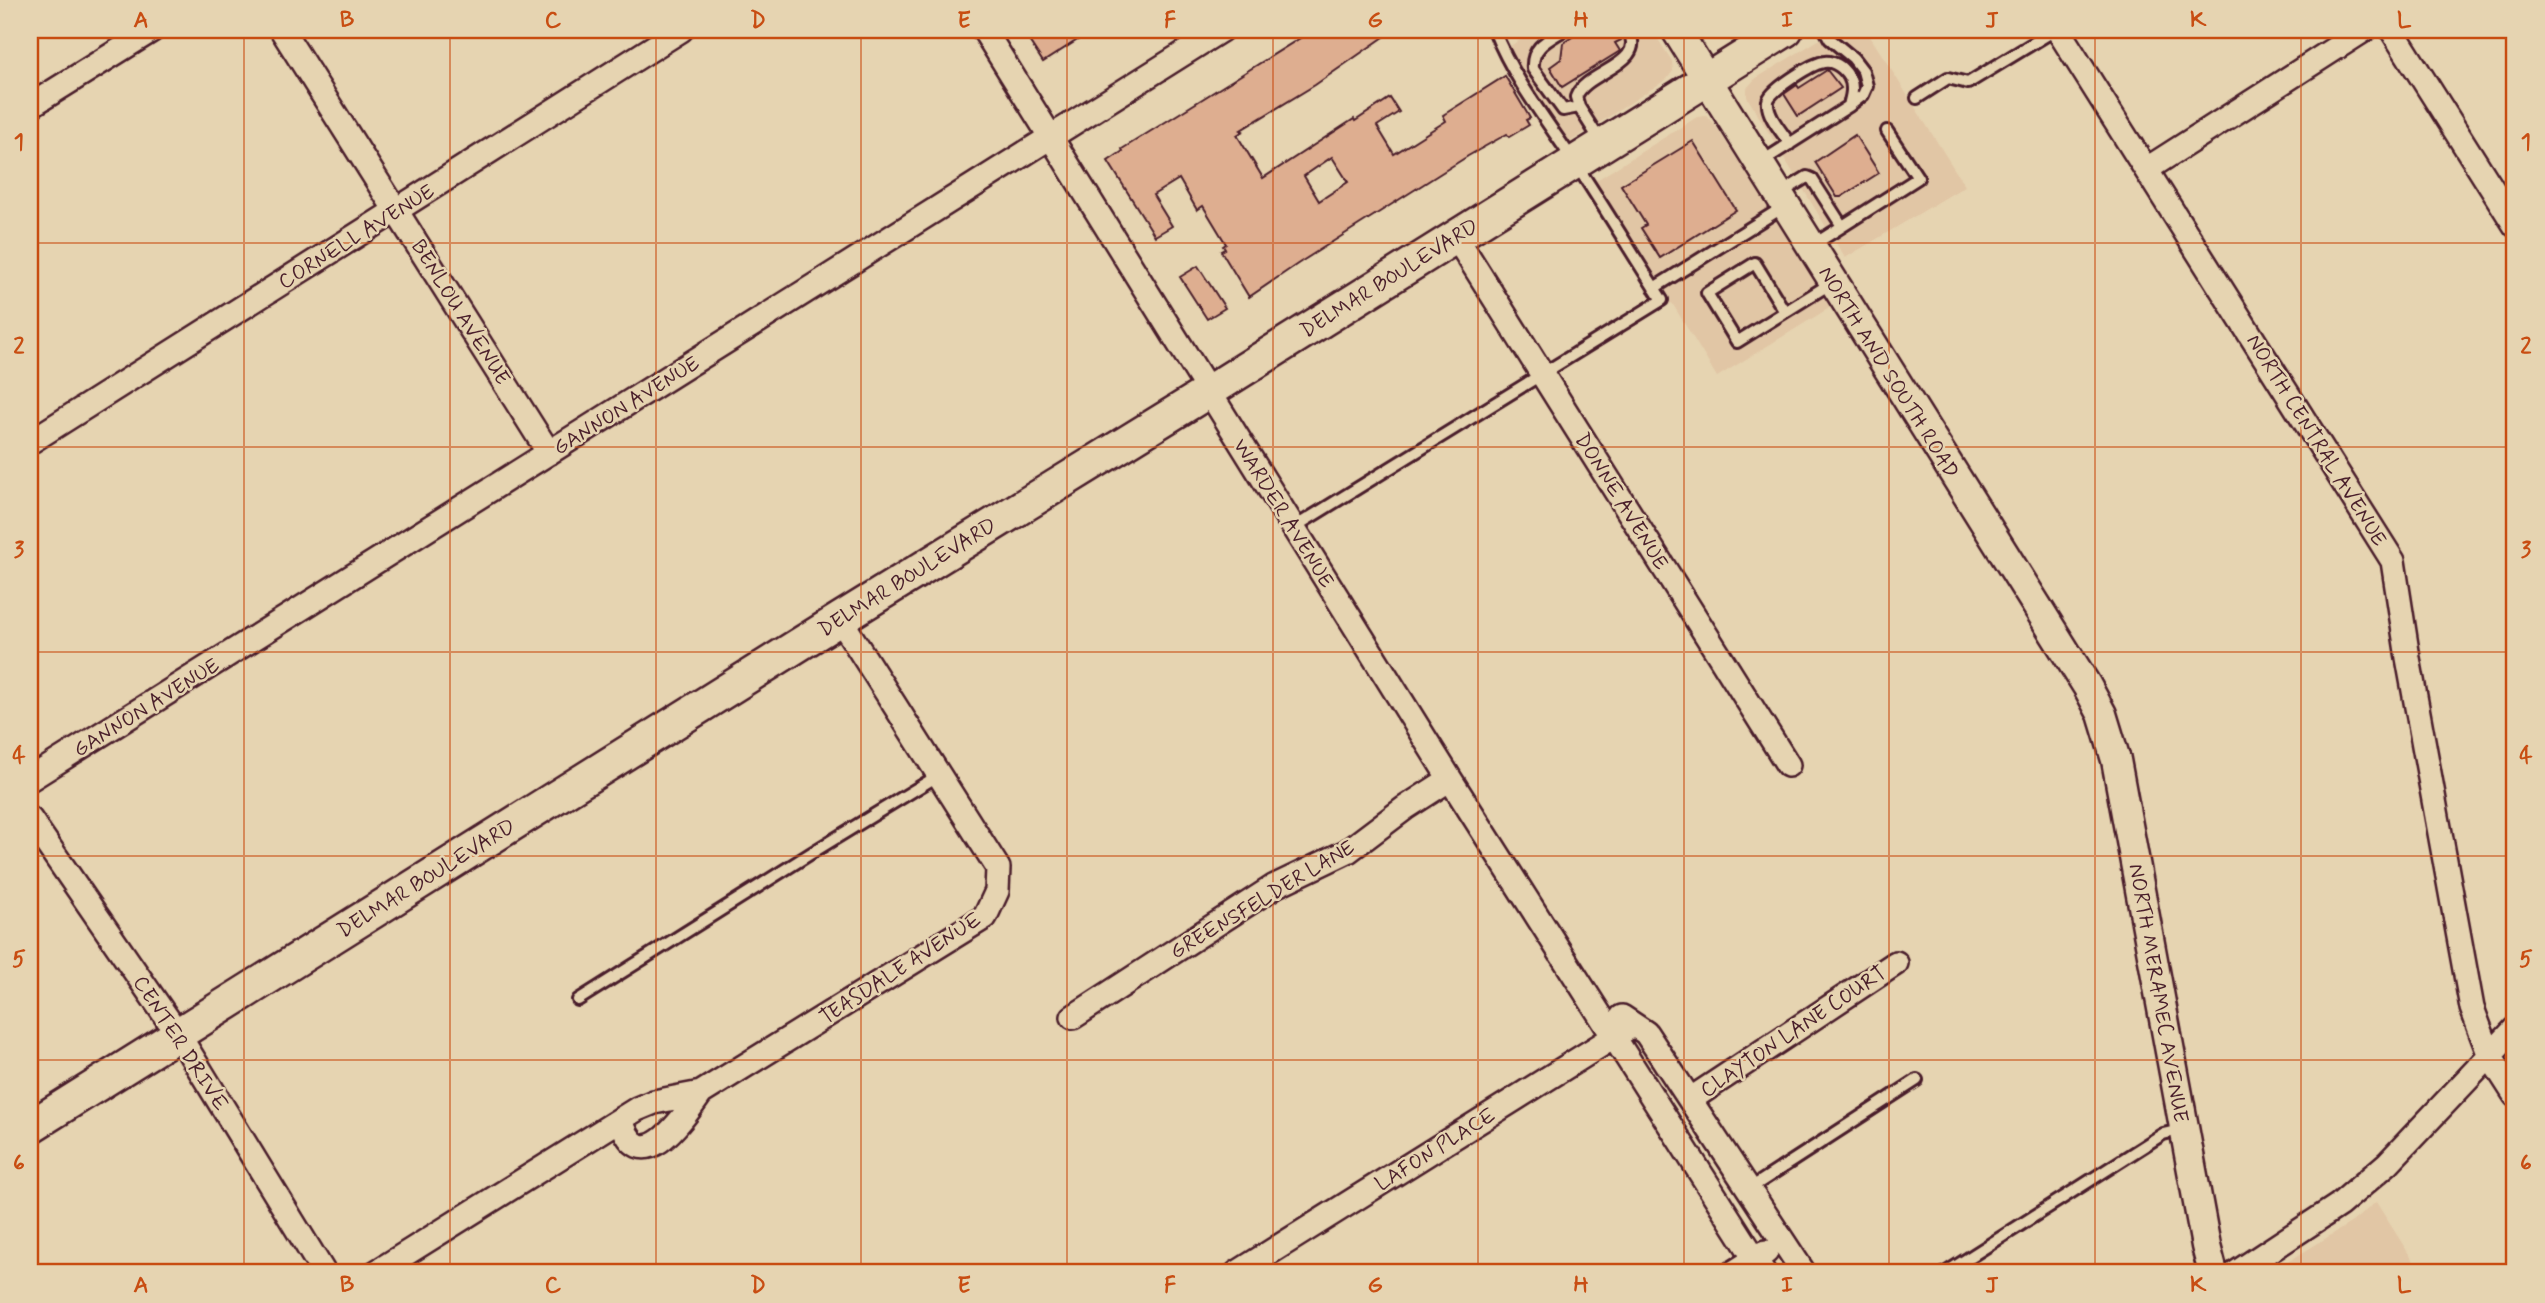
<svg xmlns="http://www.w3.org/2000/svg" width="2545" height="1303" viewBox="0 0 2545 1303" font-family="Mynerve,sans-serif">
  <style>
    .built { fill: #e1c6a5 }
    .building { fill: #deae90; stroke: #4a1f2b; stroke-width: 2; fill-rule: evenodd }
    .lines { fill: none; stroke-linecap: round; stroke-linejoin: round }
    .service-casing { stroke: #4a1f2b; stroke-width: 16 }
    .minor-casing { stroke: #4a1f2b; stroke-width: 28 }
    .tertiary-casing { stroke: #4a1f2b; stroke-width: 33 }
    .secondary-casing { stroke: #4a1f2b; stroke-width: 37 }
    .path { stroke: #4a1f2b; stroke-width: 3.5; stroke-dasharray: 2 5; stroke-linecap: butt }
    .service { stroke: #e6d4b1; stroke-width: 10 }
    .minor { stroke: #e6d4b1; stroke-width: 23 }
    .tertiary { stroke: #e6d4b1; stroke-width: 28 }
    .secondary { stroke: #e6d4b1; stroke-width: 32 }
    .grid { fill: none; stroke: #c84d12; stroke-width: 2; stroke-opacity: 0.55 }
    .labels { text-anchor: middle; stroke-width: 5; stroke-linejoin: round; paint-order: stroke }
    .street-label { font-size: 21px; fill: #4a1f2b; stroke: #e6d4b1 }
    .neatline { fill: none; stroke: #c84d12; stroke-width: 2.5 }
    .grid-label { font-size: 23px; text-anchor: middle; font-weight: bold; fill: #c84d12 }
  </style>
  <rect width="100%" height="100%" fill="#e6d4b1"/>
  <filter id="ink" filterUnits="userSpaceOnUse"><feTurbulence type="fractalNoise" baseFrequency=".0143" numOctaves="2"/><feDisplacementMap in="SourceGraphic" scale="14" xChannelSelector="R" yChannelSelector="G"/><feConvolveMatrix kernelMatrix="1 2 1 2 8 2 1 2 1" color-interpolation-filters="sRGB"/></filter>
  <g filter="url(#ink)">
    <path class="built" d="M1536,30H1652L1672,61L1673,71L1667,79L1559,149L1499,53Z
      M1703,30H1745L1726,39H1715L1706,35Z
      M1835,30H1866L1965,186L1845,258L1747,97V88L1755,79Z
      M1706,116L1713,122L1834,305L1717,377L1672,303L1660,309L1584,188L1697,117Z
      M2376,1202L2421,1273H2270L2352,1222Z"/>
    <path class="building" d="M1022,30H1093L1043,62Z
      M1313,30H1394L1315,85L1241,130L1243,131L1237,135L1263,178L1354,119L1355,121L1390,98L1399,112L1377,126L1394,154L1446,121L1443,115L1505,76L1530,118L1526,120L1529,125L1509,137L1507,134L1468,156L1299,263L1249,297L1221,251L1225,249L1223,246L1226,244L1203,206L1197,210L1179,179L1153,195L1172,226L1155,236L1108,161L1123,151L1122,149ZM1332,157L1348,182L1319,201L1304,176Z
      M1583,30H1614L1621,40L1615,43L1620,51L1562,87L1550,67L1561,59L1563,43Z
      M1827,70L1841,88L1798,116L1784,94L1797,85L1799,88Z
      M1855,135L1879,173L1841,197H1837L1815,162Z
      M1693,141L1736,210L1660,258L1641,228L1646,225L1621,185Z
      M1198,266L1225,308L1207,319L1180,277Z"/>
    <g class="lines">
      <defs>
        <path id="service" d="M1564,30C1548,40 1531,47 1533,69L1563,110L1579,107
          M1917,98L1948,78L1968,83L2055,30
          M1601,142L1579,107L1576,97C1585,71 1649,65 1628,30
          M1790,144C1782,132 1766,115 1768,101C1769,91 1809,66 1820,63C1836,57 1853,75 1852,90C1852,95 1850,101 1849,106
          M1761,162L1849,106L1863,95L1867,86L1863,71L1853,58L1830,39L1825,30
          M1781,193L1807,177L1812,179L1842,226
          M1813,245L1918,178L1887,131
          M1654,288L1785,206
          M1785,312L1755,263L1707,293L1737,342L1833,282
          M1293,528L1662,300C1633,255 1605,208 1575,163C1546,120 1513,78 1494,30
          M578,1000L813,852L939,775
          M1749,1189L1917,1080
          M1945,1273L2163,1134L2184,1129"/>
        <path id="minor" d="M282,30L549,453
          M984,30L1450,779L1764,1273
          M2058,30L2393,561L2408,658L2472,1008L2490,1056L2515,1095
          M2392,30L2515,225
          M30,106L152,30
          M2147,169L2364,30
          M1456,237L1788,765
          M30,442L681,30
          M30,779L1221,30
          M30,819L178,1034L324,1273
          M1073,1017L1275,886L1348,851L1405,808L1450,779
          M1622,1017L1646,1033L1804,1273
          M1691,1099L1896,963
          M621,1119C639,1183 682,1120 701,1093
          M375,1273L637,1109L654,1102L701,1093L985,917L997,891L998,868L840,619
          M1237,1273L1633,1025
          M1733,1273L1766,1252
          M2236,1273L2339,1205L2388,1163L2515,1029"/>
        <path id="tertiary" d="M1676,30L2087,686L2102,714L2116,760L2206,1246L2213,1273"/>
        <path id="secondary" d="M30,1127L840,619L1208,392L1786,30"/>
      </defs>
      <use href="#service" class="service-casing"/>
      <use href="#minor" class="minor-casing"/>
      <use href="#tertiary" class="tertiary-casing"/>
      <use href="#secondary" class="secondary-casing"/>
      <path class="path" d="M2511,1140L2515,1139"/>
      <use href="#service" class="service"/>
      <use href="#minor" class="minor"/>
      <use href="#tertiary" class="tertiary"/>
      <use href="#secondary" class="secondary"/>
    </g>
  </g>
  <path class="grid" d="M244,30V1273M450,30V1273M656,30V1273M861,30V1273M1067,30V1273M1273,30V1273M1478,30V1273M1684,30V1273M1889,30V1273M2095,30V1273M2301,30V1273M30,243H2515M30,447H2515M30,652H2515M30,856H2515M30,1060H2515"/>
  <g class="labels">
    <g class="street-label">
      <text transform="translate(356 236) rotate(-32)" y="7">CORNELL AVENUE</text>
      <text transform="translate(1389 278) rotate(-32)" y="7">DELMAR BOULEVARD</text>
      <text transform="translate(461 312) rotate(58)" y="7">BENLOU AVENUE</text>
      <text transform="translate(1889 372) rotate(58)" y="7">NORTH AND SOUTH ROAD</text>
      <text transform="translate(626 405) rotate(-32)" y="7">GANNON AVENUE</text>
      <text transform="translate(2317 440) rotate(58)" y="7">NORTH CENTRAL AVENUE</text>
      <text transform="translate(1622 501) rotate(58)" y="7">DONNE AVENUE</text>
      <text transform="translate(1284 513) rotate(58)" y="7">WARDER AVENUE</text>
      <text transform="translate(907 577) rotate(-32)" y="7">DELMAR BOULEVARD</text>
      <text transform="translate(146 707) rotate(-32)" y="7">GANNON AVENUE</text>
      <text transform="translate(426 878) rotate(-32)" y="7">DELMAR BOULEVARD</text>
      <text transform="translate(1262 899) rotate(-31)" y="7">GREENSFELDER LANE</text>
      <text transform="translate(900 968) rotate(-33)" y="7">TEASDALE AVENUE</text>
      <text transform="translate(2159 993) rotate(80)" y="7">NORTH MERAMEC AVENUE</text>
      <text transform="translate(1793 1031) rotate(-34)" y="7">CLAYTON LANE COURT</text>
      <text transform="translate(181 1043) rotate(57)" y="7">CENTER DRIVE</text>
      <text transform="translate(1435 1149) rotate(-32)" y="7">LAFON PLACE</text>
    </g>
  </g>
  <rect width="2545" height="1303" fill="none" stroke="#e6d4b1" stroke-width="77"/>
  <rect x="38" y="38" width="2468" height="1226" class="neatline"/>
  <g class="grid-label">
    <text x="141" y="27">A</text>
    <text x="347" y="27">B</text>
    <text x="553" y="27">C</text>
    <text x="758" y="27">D</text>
    <text x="964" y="27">E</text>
    <text x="1170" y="27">F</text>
    <text x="1375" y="27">G</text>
    <text x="1581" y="27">H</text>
    <text x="1787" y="27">I</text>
    <text x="1992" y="27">J</text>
    <text x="2198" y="27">K</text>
    <text x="2404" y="27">L</text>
    <text x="19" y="149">1</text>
    <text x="2526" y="149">1</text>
    <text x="19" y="353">2</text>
    <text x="2526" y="353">2</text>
    <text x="19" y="557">3</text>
    <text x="2526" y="557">3</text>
    <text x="19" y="762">4</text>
    <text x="2526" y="762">4</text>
    <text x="19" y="966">5</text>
    <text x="2526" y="966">5</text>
    <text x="19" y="1170">6</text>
    <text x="2526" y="1170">6</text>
    <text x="141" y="1292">A</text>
    <text x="347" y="1292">B</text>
    <text x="553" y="1292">C</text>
    <text x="758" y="1292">D</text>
    <text x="964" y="1292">E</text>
    <text x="1170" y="1292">F</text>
    <text x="1375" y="1292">G</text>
    <text x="1581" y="1292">H</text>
    <text x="1787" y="1292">I</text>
    <text x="1992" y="1292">J</text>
    <text x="2198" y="1292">K</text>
    <text x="2404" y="1292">L</text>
  </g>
</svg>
